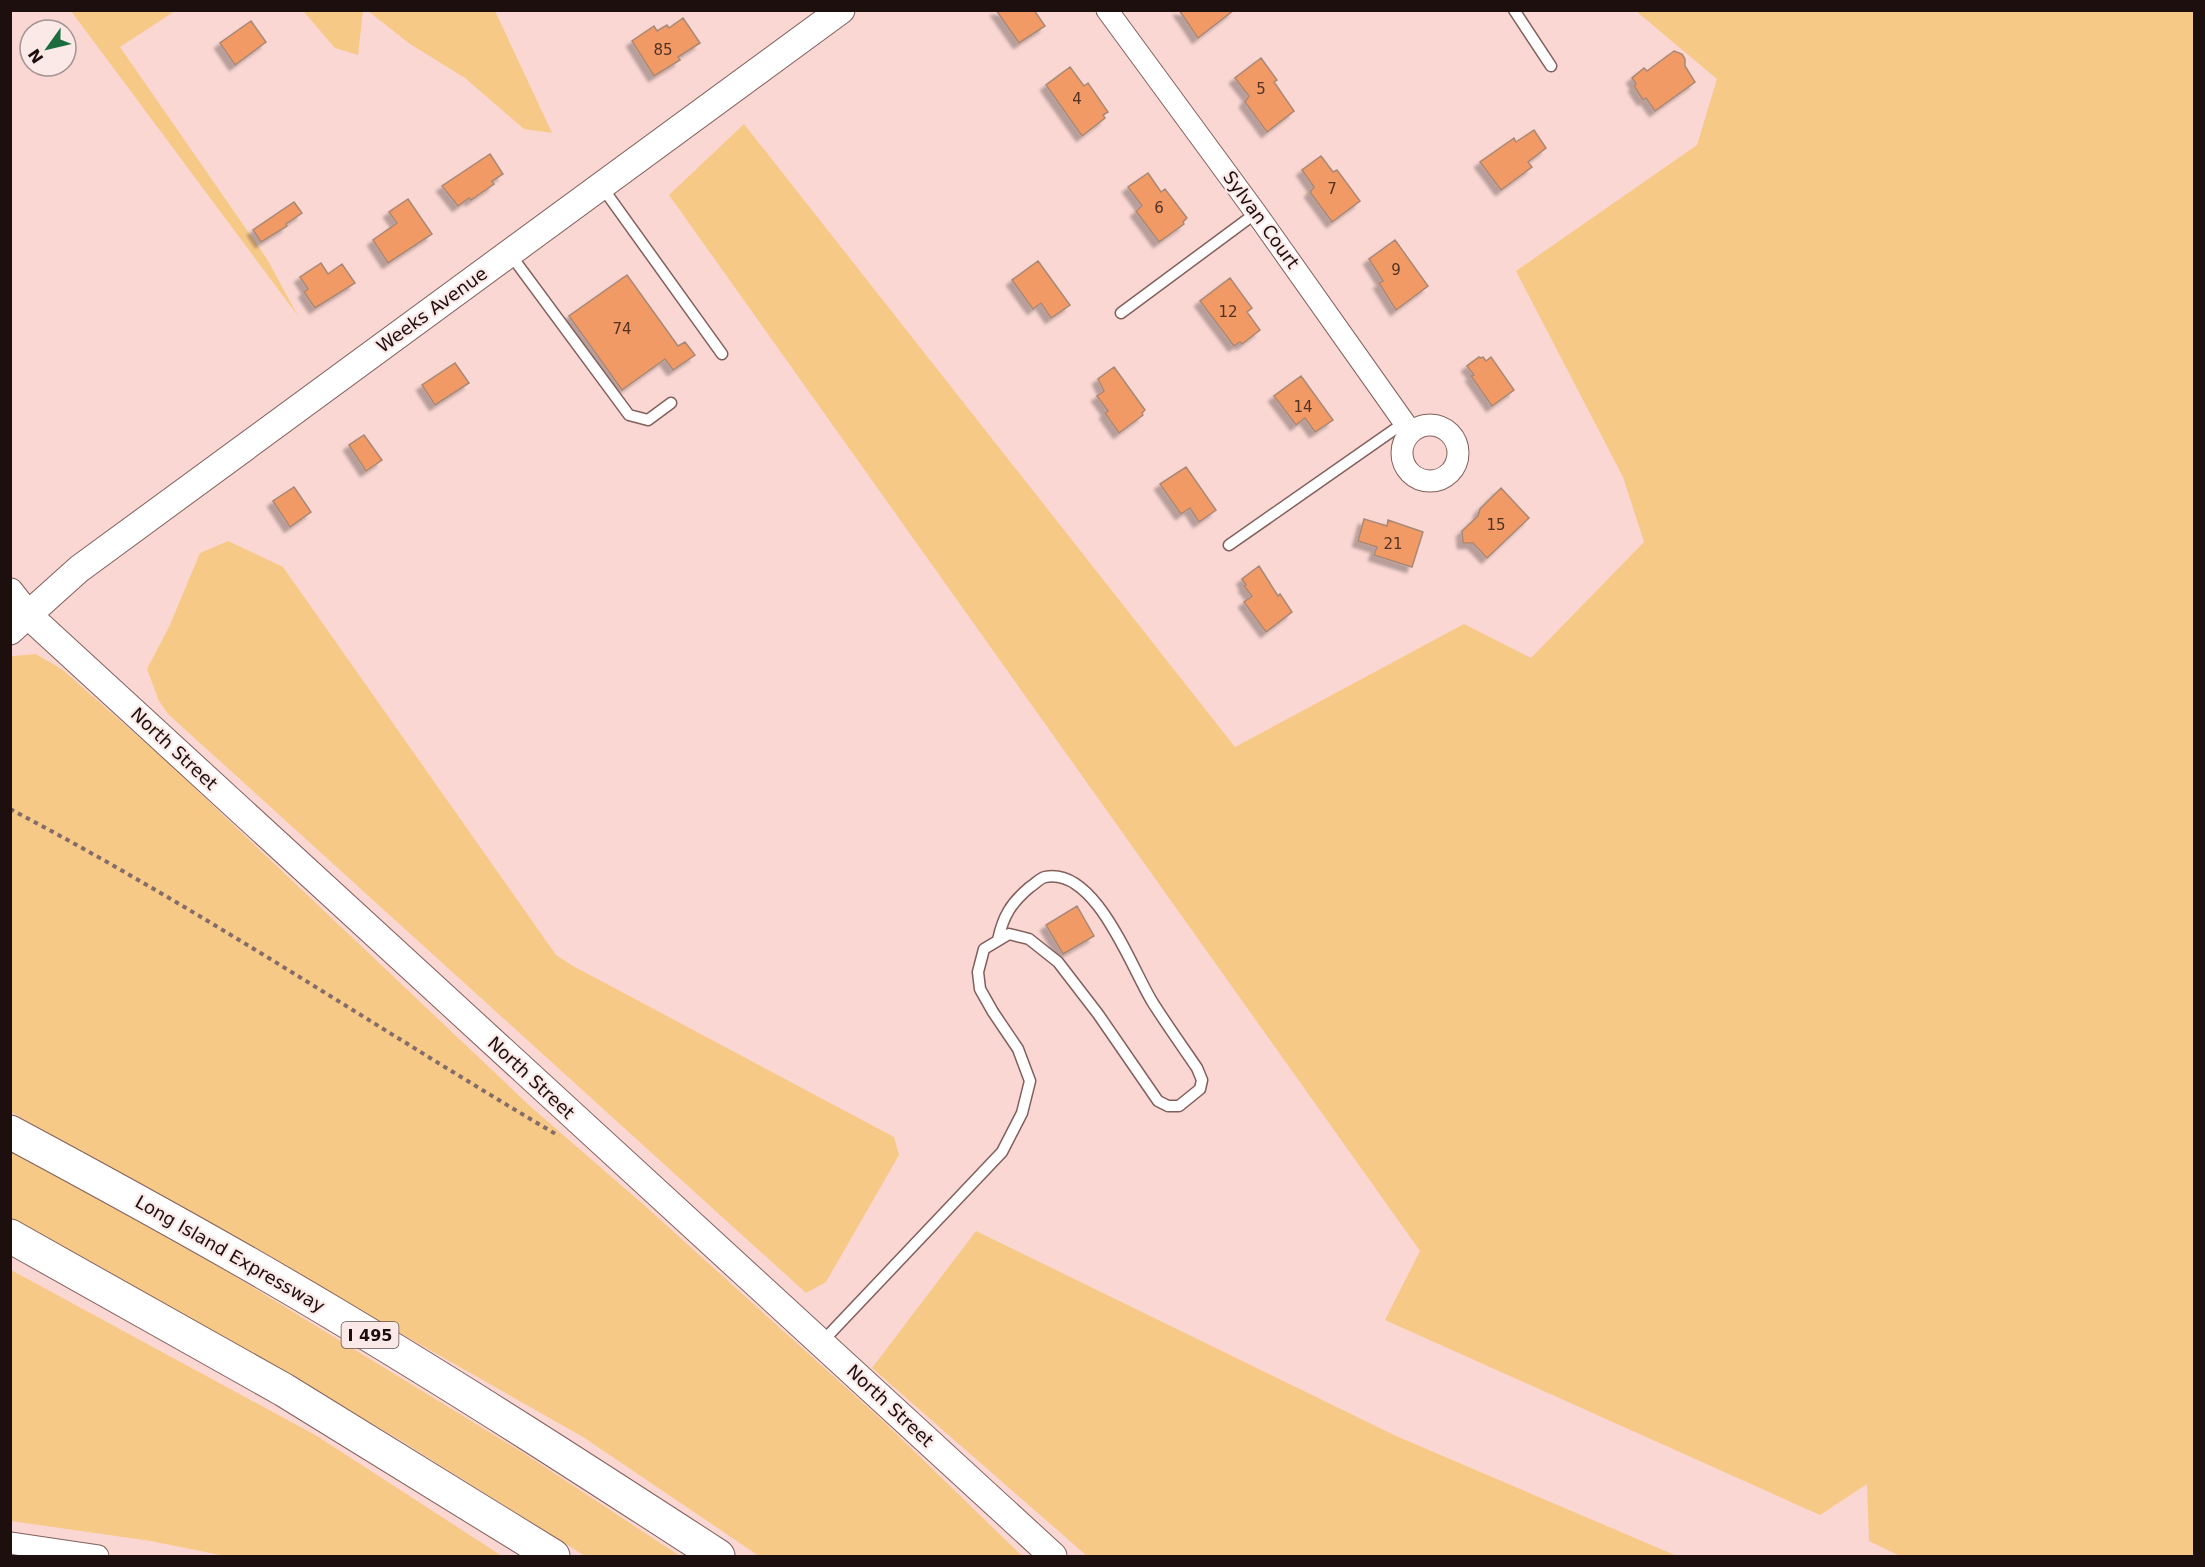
<svg xmlns="http://www.w3.org/2000/svg" width="2205" height="1567" viewBox="0 0 2205 1567" font-family="'DejaVu Sans',sans-serif">
  <style>
    .green { fill: #f7c986 }
    .building { fill: #f19a65; stroke: #a98875; stroke-width: 1.5; filter: url(#shadow) }
    .lines { fill: none; stroke-linecap: round; stroke-linejoin: round }
    .service-casing { stroke: #835f5b; stroke-width: 13 }
    .minor-casing { stroke: #835f5b; stroke-width: 23 }
    .tertiary-casing { stroke: #835f5b; stroke-width: 29 }
    .motorway-casing { stroke: #835f5b; stroke-width: 35 }
    .path { stroke: #846c69; stroke-width: 4; stroke-dasharray: 4.5 4.5; stroke-linecap: butt }
    .service { stroke: #fff; stroke-width: 10 }
    .minor { stroke: #fff; stroke-width: 21 }
    .tertiary { stroke: #fff; stroke-width: 27 }
    .motorway { stroke: #fff; stroke-width: 33 }
    .labels { text-anchor: middle; stroke-width: 4.5; stroke-linejoin: round; paint-order: stroke }
    .number-label { font-size: 15px; fill: #523223 }
    .shield { fill: #fbe9e7; stroke: #60504e; stroke-width: 1.5 }
    .shield-label { font-size: 16px; font-weight: bold; fill: #1d0f0d }
    .street-label { font-size: 18px; fill: #1d0f0d; stroke: #fbe9e7 }
  </style>
  <defs>
    <filter id="shadow"><feDropShadow dx="-5.5" dy="5.5" stdDeviation="1.5" flood-color="#0004"/></filter>
  </defs>
  <rect width="100%" height="100%" fill="#fad7d3"/>
  <path class="green" d="M71,11H175L120,47L267,259L298,316Z
    M303,11H363L358,55L335,48Z
    M368,11H495L552,133L524,129L465,78L410,44Z
    M1636,11H2194V1556H1900L1869,1541L1867,1484L1820,1515L1385,1320L1420,1251L669,195L744,124L1235,747L1464,624L1531,658L1644,542L1623,477L1516,271L1697,145L1717,79Z
    M228,541L283,567L556,955L573,966L894,1137L899,1155L826,1282L806,1293L168,714L159,701L147,669L169,627L200,553Z
    M36,654L63,670L166,761L531,1107L645,1206L883,1421L1022,1556H759L583,1437L11,1112V658L13,656Z
    M10,1150L228,1272L522,1452L680,1556H585L395,1437L94,1263L11,1218Z
    M976,1231L1396,1436L1677,1556H1087L872,1368Z
    M11,1270L317,1436L502,1556H225L151,1541L11,1521Z"/>
  <path class="building" d="M996,10H1034L1045,26L1019,43Z
    M1179,10H1234L1198,38Z
    M683,18L700,43L678,57L680,60L654,76L632,41L654,26L657,31L667,25L669,28Z
    M251,21L266,42L235,65L220,43Z
    M1674,51L1682,54L1685,59V66L1695,82L1655,111L1646,98L1643,100L1634,86L1636,84L1632,78L1644,68L1647,71Z
    M1261,58L1277,80L1274,82L1294,111L1267,132L1245,102L1249,96L1235,78Z
    M1070,67L1084,86L1088,83L1108,112L1103,115L1105,118L1082,136L1046,85Z
    M1534,130L1546,148L1528,162L1532,167L1501,190L1480,162L1514,138L1516,142Z
    M490,154L503,174L492,181L494,184L471,200L469,198L458,206L442,186Z
    M1321,156L1333,172L1337,170L1360,201L1332,222L1310,192L1314,187L1302,170Z
    M1148,173L1161,192L1165,189L1187,218L1183,222L1184,224L1159,242L1136,211L1142,206L1128,187Z
    M408,199L432,234L388,263L373,240L397,223L389,212Z
    M294,202L302,213L286,224L287,226L261,242L253,230Z
    M1395,240L1428,286L1396,310L1379,283L1383,281L1369,259Z
    M1038,261L1070,305L1051,318L1041,303L1033,309L1012,280Z
    M321,263L328,274L342,264L355,283L315,308L304,292L308,289L300,277Z
    M627,275L678,346L685,342L695,355L673,370L665,359L622,390L569,316Z
    M1230,278L1252,308L1247,312L1260,330L1242,344L1240,342L1234,346L1200,301Z
    M1479,357L1481,358L1483,357L1486,361L1491,357L1514,390L1492,406L1471,376L1474,375L1467,366Z
    M455,363L469,383L435,405L422,385Z
    M1114,367L1145,410L1142,413L1143,415L1119,433L1105,413L1108,411L1097,396L1104,391L1098,379Z
    M1301,376L1333,420L1315,432L1305,418L1296,425L1274,396Z
    M364,435L382,460L366,471L349,445Z
    M1186,467L1216,510L1199,522L1190,508L1181,514L1160,484Z
    M294,487L311,512L290,527L273,501Z
    M1501,488L1529,518L1487,558L1473,543H1463L1462,531L1478,516L1480,509Z
    M1364,519L1387,526L1388,520L1423,532L1412,567L1374,555L1377,547L1358,541Z
    M1259,566L1278,596L1280,594L1292,612L1266,632L1244,602L1252,596L1244,586L1246,585L1242,579Z
    M1077,906L1094,936L1063,954L1046,925Z"/>
  <g class="lines">
    <defs>
      <path id="service" d="M1514,10L1551,66
        M602,187L722,354
        M510,254L629,415L648,420L671,403
        M1121,313L1256,213
        M1229,545L1405,422
        M821,1343L1002,1152L1022,1113L1030,1081L1018,1049L993,1012L980,989L978,972L984,949L1009,934L1029,939L1058,962L1098,1014L1158,1101L1168,1106H1179L1200,1089L1202,1080L1197,1068C1182,1046 1167,1025 1153,1003C1132,970 1096,866 1045,877C1040,878 1035,884 1030,887C1011,903 1003,916 998,940"/>
      <path id="minor" d="M1107,10L1256,213L1411,432
        M1402 453a28 28 0 1 1 56 0a28 28 0 1 1-56 0Z
        M10,1543L98,1556"/>
      <path id="tertiary" d="M10,592L28,615L1053,1556
        M10,631L79,569L841,10"/>
      <path id="motorway" d="M10,1132C118,1190 226,1249 331,1312C462,1390 590,1473 718,1556
        M10,1236L284,1390L553,1556"/>
    </defs>
    <use href="#service" class="service-casing"/>
    <use href="#minor" class="minor-casing"/>
    <use href="#tertiary" class="tertiary-casing"/>
    <use href="#motorway" class="motorway-casing"/>
    <path class="path" d="M10,809C199,908 376,1028 559,1136"/>
    <use href="#service" class="service"/>
    <use href="#minor" class="minor"/>
    <use href="#tertiary" class="tertiary"/>
    <use href="#motorway" class="motorway"/>
  </g>
  <g class="labels">
    <g class="number-label">
      <text x="663" y="55">85</text>
      <text x="1261" y="94">5</text>
      <text x="1077" y="104">4</text>
      <text x="1332" y="194">7</text>
      <text x="1159" y="213">6</text>
      <text x="1396" y="275">9</text>
      <text x="1228" y="317">12</text>
      <text x="622" y="334">74</text>
      <text x="1303" y="412">14</text>
      <text x="1496" y="530">15</text>
      <text x="1393" y="549">21</text>
    </g>
    <rect class="shield" x="341.5" y="1322" width="57" height="26" rx="4.5"/>
    <g class="shield-label">
      <text x="370" y="1341">I 495</text>
    </g>
    <g class="street-label">
      <text transform="translate(1261 220) rotate(54)" y="6">Sylvan Court</text>
      <text transform="translate(432 310) rotate(-36)" y="6">Weeks Avenue</text>
      <text transform="translate(174 749) rotate(43)" y="6">North Street</text>
      <text transform="translate(531 1078) rotate(43)" y="6">North Street</text>
      <text transform="translate(230 1254) rotate(30)" y="6">Long Island Expressway</text>
      <text transform="translate(890 1406) rotate(43)" y="6">North Street</text>
    </g>
  </g>
  <rect width="2205" height="1567" fill="none" stroke="#1d0f0d" stroke-width="24"/>
  <g transform="translate(48 48) rotate(236)"><circle r="28" fill="#fbe9e7" stroke="#a29290" stroke-width="1.5"/>
  <path d="M0-4.5L10 22L0 15L-10 22Z" fill="#1c6d3d"/>
  <text y="-9" font-size="16" font-weight="bold" text-anchor="middle" fill="#1d0f0d">N</text>
  </g>
</svg>
